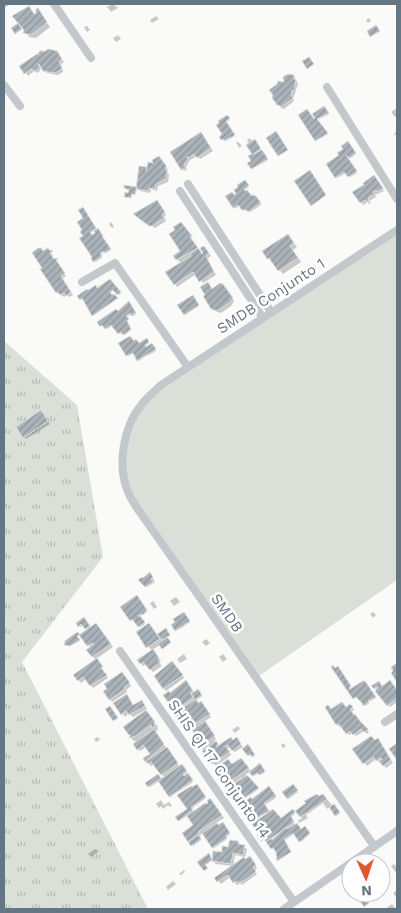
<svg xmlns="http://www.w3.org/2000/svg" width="401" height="913" viewBox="0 0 401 913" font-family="'Work Sans',sans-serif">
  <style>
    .grass { fill: #dadfd7 }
    .park { fill: url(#park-tufts) }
    .shadow { fill: #0003; fill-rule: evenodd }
    .building { fill: url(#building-hatch); stroke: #dcdcda }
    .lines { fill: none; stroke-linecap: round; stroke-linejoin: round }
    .street { stroke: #c3c8cc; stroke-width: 8 }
    .labels { text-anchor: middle; stroke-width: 5; stroke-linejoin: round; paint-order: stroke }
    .street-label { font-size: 15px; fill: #657683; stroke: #fff }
  </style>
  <defs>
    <pattern id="park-tufts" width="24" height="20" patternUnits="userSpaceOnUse" patternTransform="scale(1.25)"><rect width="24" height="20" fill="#dadfd7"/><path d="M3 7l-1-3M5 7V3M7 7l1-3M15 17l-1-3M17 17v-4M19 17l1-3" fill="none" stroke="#b4b9b4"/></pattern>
    <pattern id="building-hatch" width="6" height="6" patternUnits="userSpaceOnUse" patternTransform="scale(1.25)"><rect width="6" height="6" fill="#aab3b9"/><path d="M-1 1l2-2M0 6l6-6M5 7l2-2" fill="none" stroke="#8e969c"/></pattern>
  </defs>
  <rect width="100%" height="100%" fill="#fafaf8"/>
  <path class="grass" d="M397,229V580L256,678L129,493L122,461L137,411L161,385Z"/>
  <path class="park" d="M4,341L77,405L103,557L22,662L148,909H4Z"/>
  <path class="shadow" d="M4,4H11L4,8Z
    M113,4L118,8L111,12L107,7Z
    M29,8L35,15L37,14L38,10L50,27L36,38L29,37L25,30Z
    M156,16L159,19L152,23L150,20Z
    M369,18L371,21L368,23L366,20Z
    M87,26L90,30L87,32L84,27Z
    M118,35L121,39L116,42L113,38Z
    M41,52L59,55L64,62L61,64L63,72L58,75L47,73L41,66L40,71L37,73L34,71L28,76L21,66Z
    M294,76L298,84L293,99L294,101L284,109L281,108L271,90L286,84Z
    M324,107L329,114L317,120L328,134L316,141L314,120Z
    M397,108V116L395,117L391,112Z
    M227,116L230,120L226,122L235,136L226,141L220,137L224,135L218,125Z
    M397,129V135H394L397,138L394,135Z
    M203,136L213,151L200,159L197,156L190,160L186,167L187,169L184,171L171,153Z
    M250,138L253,142L255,141L268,160L252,169L249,164L253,161L254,154L248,145L249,144L247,140Z
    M236,142H238L242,146L239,148Z
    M348,143L356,154L351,158L343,153L357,173L350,177L346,173L337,178L327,164L341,156Z
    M161,160L168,170L167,171L169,175L168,182L158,186L157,191L151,189L150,193L140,191L138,188Z
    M377,179L384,191L375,195L376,197L369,201L371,203L369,204L368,202L363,205L354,193Z
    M245,181L249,187L244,190L251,196L257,199L261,205L250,212L244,210L240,205L235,209L227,197H234L238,194Z
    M159,204L166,215L164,217L166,221L155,228L137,216Z
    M83,210L111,250L106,253L105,251L100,255L102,258L95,262L85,236ZM95,230L97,234L93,237L90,233Z
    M111,222L114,227L112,228L109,224Z
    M188,232L202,255L206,250L211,256L207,259L216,275L203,283L196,274L177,287L175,284L181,263L177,259L182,251Z
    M288,236L297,247L293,250L301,262L283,274L273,262H272L268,258Z
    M44,252H50L53,255L52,256L66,276L62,279L73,295L69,297L67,295L64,297L57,292L44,268Z
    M110,280L121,294L119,295L115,290L110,293L112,297L114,295L117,299L93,316L83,298L81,300L79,296L97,289Z
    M210,286L213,290L225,288L234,301L231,306L221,313L215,311L212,308Z
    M193,296L199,306L185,315V314Z
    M130,304L136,314L133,316L131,314L126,317L131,330L125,335L123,332L120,334L113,325L107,329L104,325L101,326Z
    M146,340L149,343L145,346L147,348L152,345L156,351L147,356L144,352L140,354L143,358L139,361L134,353L128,356L120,344L134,342L139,345Z
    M43,414L50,424L26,439L24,437Z
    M150,574L155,582L147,587L140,580Z
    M137,597L147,612L140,616L145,624L140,627L134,619L131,621L122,607Z
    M176,597L180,602L174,606L170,601Z
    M153,601L157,607L154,609L150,603Z
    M373,612L376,615L373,618L370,614Z
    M184,613L190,622L180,629L178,627Z
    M83,619L91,628L96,624L113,647L96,659L108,678L93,688L86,679L81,683L79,680L96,660L88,650L91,648L81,635L88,630L83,624L80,627L78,623Z
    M149,624L157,635L166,629L170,636L167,638L171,643L163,649L160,645L152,650L161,661L159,663L162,666L153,672L146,664L143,666L139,661L152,651L137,632Z
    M206,639L210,643L206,646L202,642Z
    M184,654L187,659L180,663L177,659Z
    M223,654L227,659L223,662L219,657Z
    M174,665L184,678L166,691L155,676Z
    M333,667L335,669H338L351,687L349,688L350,691L365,682L376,698L368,702L369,704L364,706L358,697L354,698Z
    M125,676L131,686L126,690L127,692L112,702L110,699L109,689Z
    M378,682L382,687L393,684L397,691V702L390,707L373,686Z
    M188,684L194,693L198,690L202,696L195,701L199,704L203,705L211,717L204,722L216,739L214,741L219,747L233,741H239L244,749L248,746L255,756L253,757L251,754L249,756L243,747L235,752L230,747L227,749L231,755L216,766L213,763L193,737L196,734L195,730L187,720L183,723L181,721L184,709L176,700L172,704L165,695Z
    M115,704L133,706L144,704L147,709L133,717L129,713L125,717Z
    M350,705L354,710L351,712L354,716L355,715L358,718L369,732L367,734L364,731L356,736L353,733L349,735L342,726L340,727L337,725L326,707L331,710L346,708Z
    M146,711L158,727L157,728L158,730L156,732L166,748L180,767L182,766L187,773L183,775L184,778L188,775L193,782L170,797L159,781L150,787L147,784L158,776L161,780L165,778L154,764L151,766L145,759L151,754L146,747L140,751L138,749L139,741H134L130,737Z
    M238,726L240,729L235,733L232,730Z
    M98,737L100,740L96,742L94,739Z
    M374,742H380L393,763L386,768L381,762L380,763L376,759L367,766L354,749Z
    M283,743L286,746L283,748L281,745Z
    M244,762L251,772L260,765L265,772L261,775L259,773L254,776L250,771L245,775L259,789L241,801L235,794L240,791L238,789L234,792L227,783L232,765ZM241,778L243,780L234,785L233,784Z
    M197,785L206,798L191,809L194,812L213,802L224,818L216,823L218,826L223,824L230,834L226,837L227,839L214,848L203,833L200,835L201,840L193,846L183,833L195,825L188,815L179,821L177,818L189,810Z
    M293,786L298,792L288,799L283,793Z
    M269,787L276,798L264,805L270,813L281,820L293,811L295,814L291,817L295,826L301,831L305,828L310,834L301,842L295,833L272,849L266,839L262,840L267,815L266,812L257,819L252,812L247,816L240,806L252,801ZM281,829L284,833L272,841L269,838Z
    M323,795L340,814L336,816L330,807L327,809L323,803L306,815L308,818L299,823L298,821L302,818L297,811Z
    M161,800L164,805L169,802L172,806L170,807L168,805L163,809L161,806L159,808L156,804Z
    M238,842L247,849L245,857L235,855L233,866L252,860L257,868L254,870L257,874L242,885L240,883L237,885L230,877L221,884L216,878L233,866L216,864L213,861Z
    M95,849L99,851L91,857L88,854Z
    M394,864L397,868V874L391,866Z
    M184,870L185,872L181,875L179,874Z
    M173,881L176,884L168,890L166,887Z
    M397,890V899L393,893Z
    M392,904L396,909H385Z"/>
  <path class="building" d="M29,6L34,14L36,13V9L38,8L47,22L31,35L23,33L24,30L12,16Z
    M18,23L22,29L15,34L11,28Z
    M376,25L380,31L370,37L367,31Z
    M49,49L57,51L62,59L59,61L62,69L55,73L43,71L39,64L38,69L34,71L31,69L24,74L19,66L37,54L39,55L38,53L42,50L43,52Z
    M309,57L314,64L307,69L302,61Z
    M288,74L294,75V79L296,80L294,91L292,90L291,95L293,98L281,107L279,105L278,106L272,98L273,95L269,90L277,84L278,81L284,82L283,77Z
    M324,106L329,113L317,119L328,133L315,141L298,115L307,109L314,119L315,118L312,114Z
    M227,115L230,118L226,121L235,135L224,141L223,139L221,140L219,137L222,134L216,125L219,123L218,121Z
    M276,131L288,150L278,156L266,138Z
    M201,132L211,148L197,158L194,154L188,158L187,156L188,159L184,164L186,167L181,170L170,152Z
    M255,139L261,149L253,154L262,150L268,159L251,169L247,163L251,161L248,156L252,154L246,145Z
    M348,141L356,153L349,158L346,155L357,171L348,177L344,172L335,178L326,164L339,155L337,153L343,149L341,146Z
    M159,156L167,167L165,168L167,171L166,179L156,184L155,189L149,188L148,191L136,189L139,166L147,167L146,171L148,162L153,163L152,160Z
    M310,170L326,195L311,206L294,181Z
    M374,175L383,188L377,192L376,190L373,192L375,194L368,198L369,200L366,202L365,200L360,203L352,192L364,185L363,183Z
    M245,180L249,185L244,189L245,191L247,190L251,195L256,196L261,203L248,212L247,210H242L238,205L233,208L225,196L232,192L234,195L236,194L234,190L238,187L237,185Z
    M124,185L137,187L135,195L132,194L131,198L124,197L125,192L128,193L129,190L124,188Z
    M157,200L165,212L162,214L164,218L152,226H149L133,214Z
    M83,207L96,228L90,232L92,235L95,233L94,231L98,228L103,236H102L111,249L104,253L103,251L100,253L102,256L93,262L91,258L92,257L79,238L83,236L80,232L82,230L77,222L83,218L78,210Z
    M181,222L192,236L190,237L198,248L176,260L173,256L180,251L169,234L175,230L173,227Z
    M288,234L294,243L290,246L298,258L278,271L269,258L267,259L262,251Z
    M204,246L209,253L206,256L214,272L199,282L193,272L174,285L165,272L191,256L190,254L198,248L202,254L203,253L200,248Z
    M38,248H41L43,251L48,248L50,251L51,250L53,251L50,253L54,259L57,258L58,259L56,260L65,273L61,276L71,292L66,296L64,293L60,295L58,292L56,293L40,269L42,268L32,253Z
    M110,279L121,292L117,295L113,290L110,292L112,295L114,294L118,298L92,316L82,298L80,300L77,296L87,289L88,290L96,285L97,288Z
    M208,282L212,289L220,283L223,284L233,298L229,303L217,311L211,309L203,296L205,295L200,287Z
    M193,295L199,305L184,315L177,305Z
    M129,301L136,313L131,316L130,313L126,316L129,319L127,321L131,329L123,335L121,332L118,334L111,325L105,329L102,325L100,327L97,322L113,311L116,309L118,311Z
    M130,336L134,341L136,339L139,343L147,338L149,342L145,345L146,347L152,343L156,349L137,361L133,353L126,356L118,343Z
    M41,410L48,421L23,438L16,427Z
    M150,572L153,577L151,579L153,582L145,587L138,580L142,577L143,578Z
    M137,595L147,610L143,615L142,614L138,616H140L145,622L138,627L132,619L130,621L120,607Z
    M184,612L190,621L175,631L171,625L175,622L173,619Z
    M84,617L90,626L85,629L81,624L78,627L76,623Z
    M96,623L111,644L92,657L86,650L94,644L93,643L87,646L79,635Z
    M149,623L160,639L146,648L136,632Z
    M166,628L170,635L162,640L157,634Z
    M77,632L80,634L77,636L80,640L70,646L64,645L65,641Z
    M167,637L171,642L162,649L158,644Z
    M153,649L159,658L158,660L160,663L150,670L143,662L140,664L137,660Z
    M97,658L103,667L101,668L107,675L90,686L83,677L78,681L73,675Z
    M172,661L183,675L163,689L154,676Z
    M397,663V682L391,673L393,671L391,667Z
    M333,665L335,668L338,666L351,686L349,687L350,689L363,681H365L376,697L368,701L369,702L363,706L362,703L356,697L353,699L331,667Z
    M122,672L130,683L124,687L125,689L109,700L103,691L107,689L104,684Z
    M186,680L193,691L190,693L194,697L180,707L174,698L168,702L163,695L169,691L170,693Z
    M390,680L397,690V698L387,706L375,691L378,688L377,686L374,689L371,686L379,681L382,686Z
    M198,689L202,695L195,700L191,694Z
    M127,694L133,705L142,700L145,706L129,715L126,711L121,715L113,703Z
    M196,699L198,703L201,701L210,714L190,727L185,718L180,722L174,714Z
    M342,702L346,707L350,704L353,707L350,709L354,715L355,714L359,720L368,729L364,732L361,729L353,735L350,731L346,734L339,724L336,725L325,707L328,705L331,709Z
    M110,706L118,718L113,721L105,709Z
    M146,710L155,722L154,723L155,726L152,728L151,725L135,736L129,738L130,735L128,734L123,727Z
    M205,721L215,736L199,748L191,736L195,734L192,730Z
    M154,729L164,744L145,762L143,758L150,754L145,747L143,745L137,750L133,744Z
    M371,736L375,740L378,738L391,760L383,766L379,761L382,759L381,758L376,761L374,757L363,764L352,749Z
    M231,737L233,740L237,737L241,744L232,751L228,745L225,746L230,752L212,764L208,758L210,756L208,754L205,755L202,751L216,741L218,744L216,747Z
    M397,743V760L389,749Z
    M248,744L255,755L252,757L250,754L248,756L242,749Z
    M167,747L178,763L161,775L151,762L148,764L146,761Z
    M241,758L249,768L226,784L217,774V772L220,769L218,766L228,759L232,764Z
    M260,763L265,771L259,775L257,773L252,776L249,772Z
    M182,764L187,771L183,774L184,776L188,773L193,780L169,797L158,781Z
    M158,774L161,778L148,787L145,783Z
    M247,775L259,788L239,801L234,794L238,791L237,789L232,792L228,786L233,782L234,784Z
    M197,784L206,797L191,807L193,810L178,821L175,817L187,809L177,795L191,786L192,787Z
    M293,784L298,790L287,799L282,792Z
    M269,786L276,796L264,803L269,811L255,819L251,812L245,816L238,806L251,797L252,799Z
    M317,794L319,796L323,794L327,799L300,817L295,811L306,803L304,801Z
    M210,798L222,815L198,832L199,834L188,842L182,833L193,825L187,816L205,803V804L208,803L207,801Z
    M334,804L340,812L335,816L329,807Z
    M273,809L281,818L293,809L295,812L291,816L294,822L266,842L264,839L261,841L257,835L259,834L252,824Z
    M223,822L230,833L226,836L227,838L212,848L202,833L217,823L218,825Z
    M297,823L301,829L305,826L310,833L299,842L293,833L284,839L291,852L277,861L276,852L273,848L271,849L266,842L271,838L272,840L286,827L287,829Z
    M198,835L201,839L191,846L188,842Z
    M230,840L238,841V844L245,845L243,855L233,853L231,864L212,861L213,851L222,852V846L228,847Z
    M209,853L212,860L205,865L208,868L204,871L197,862Z
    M250,856L256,865L253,867L256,871L245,880L238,883L236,881L233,883L228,875L217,882L214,878L244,857L245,859Z
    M359,893H361L369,903L364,907L356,895Z"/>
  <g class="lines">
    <path class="street" d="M54,4L91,58
      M4,85L20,106
      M327,87L397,199
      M188,184L271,312
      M180,191L263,318
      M82,282L115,263L188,367
      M120,651L294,902
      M385,722L397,714
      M374,846L149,525C142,515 133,504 128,492C117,466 123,426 142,404C147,397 155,391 161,385L397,230
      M284,909L397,831"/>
  </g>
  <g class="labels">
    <g class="street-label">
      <text transform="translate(271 296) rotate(-33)" y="5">SMDB Conjunto 1</text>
      <text transform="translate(227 613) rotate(55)" y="5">SMDB</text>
      <text transform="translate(219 769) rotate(55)" y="5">SHIS QI 17 Conjunto 14</text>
    </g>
  </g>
  <rect width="401" height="913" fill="none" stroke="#657683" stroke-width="10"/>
  <g transform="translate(366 878) rotate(177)"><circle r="24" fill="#ffffff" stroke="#c1c8cd"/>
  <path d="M0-4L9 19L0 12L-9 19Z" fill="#e4572e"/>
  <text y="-8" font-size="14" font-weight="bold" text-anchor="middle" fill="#657683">N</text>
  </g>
</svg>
